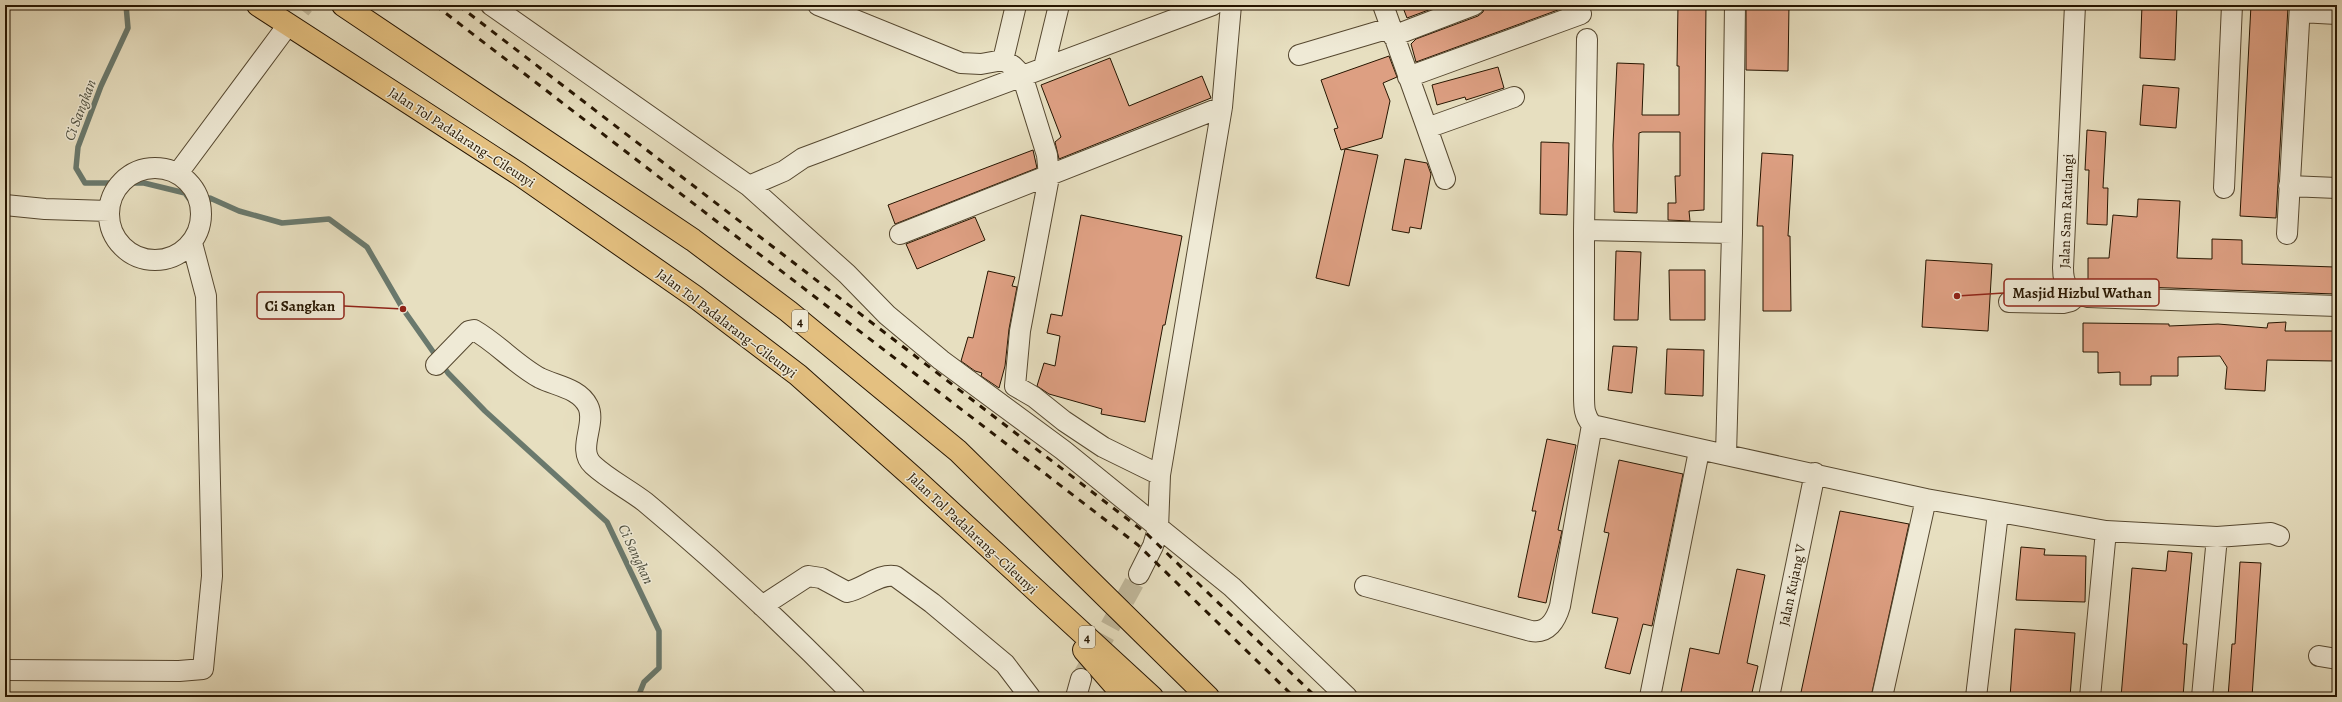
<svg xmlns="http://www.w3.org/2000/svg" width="2342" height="702" viewBox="0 0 2342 702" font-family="Alegreya,serif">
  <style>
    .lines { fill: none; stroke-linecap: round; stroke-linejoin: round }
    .stream { stroke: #6a796d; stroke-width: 5.5 }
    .building { fill: #dd9f82; stroke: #261500 }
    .minor-tunnel { stroke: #c0b79a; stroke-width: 20; stroke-dasharray: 20 10; stroke-linecap: butt }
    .minor-casing { stroke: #564830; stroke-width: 22 }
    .highway-casing { stroke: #261500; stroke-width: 24 }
    .minor { stroke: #efead6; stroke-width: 20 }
    .highway { stroke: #e4c080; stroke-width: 22 }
    .rail { stroke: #261500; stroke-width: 3; stroke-dasharray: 7 7; stroke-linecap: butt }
    .labels { text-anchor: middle; stroke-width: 3; stroke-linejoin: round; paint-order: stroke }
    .shield { fill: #efead6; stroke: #625540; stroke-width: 1 }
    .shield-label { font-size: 13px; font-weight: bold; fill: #261500 }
    .street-label { font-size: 14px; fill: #261500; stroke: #efead6 }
    .water-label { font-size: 15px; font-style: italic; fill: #4e4f3f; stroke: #efead6 }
    .leader { fill: none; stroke: #8f2418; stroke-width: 1.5 }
    .callout-dot { fill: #8f2418; stroke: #efead6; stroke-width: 1.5 }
    .callout { fill: #efead6; stroke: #8f2418; stroke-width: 1.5 }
    .callout-label { font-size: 15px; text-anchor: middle; font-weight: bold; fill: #261500 }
  </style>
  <rect width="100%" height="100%" fill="#e7dfc0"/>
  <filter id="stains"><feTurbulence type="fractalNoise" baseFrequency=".005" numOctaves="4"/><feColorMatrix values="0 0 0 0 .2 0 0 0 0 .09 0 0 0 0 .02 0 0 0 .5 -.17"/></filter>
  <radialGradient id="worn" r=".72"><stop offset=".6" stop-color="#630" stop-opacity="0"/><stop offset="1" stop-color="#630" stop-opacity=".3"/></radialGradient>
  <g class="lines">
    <path class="stream" d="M126,5L128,28L101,86L78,147L76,168L85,183H144L185,193L202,216L210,198L239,211L282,223L329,219L367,247L403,309L448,373L485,411L607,522L659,631V668L644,682L638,697"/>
  </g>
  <path class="building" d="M1402,5H1442L1407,18Z
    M1485,5H1566V7L1416,62L1411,44L1416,39L1478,16L1483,12Z
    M1678,5H1706L1704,210L1689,211L1690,221L1668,220V203H1676L1675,176H1680V132H1642L1639,133L1637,213L1614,212L1613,145L1617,63L1644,64L1642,115H1679V66H1677Z
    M1746,5H1789L1788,71L1746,70Z
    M2142,5H2177L2175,60L2140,58Z
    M2251,5L2288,7L2276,218L2240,216Z
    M1389,56L1397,77L1383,83L1390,101L1382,138L1341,150L1334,129L1338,128L1321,80Z
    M1110,58L1129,106L1202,76L1211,98L1059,159L1055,142L1061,137L1041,85Z
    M1498,67L1504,88L1466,100L1465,97L1437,105L1432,85Z
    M2143,85L2179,88L2176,128L2140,125Z
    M2087,130L2106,132L2103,188H2108L2107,225L2087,224L2089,170H2085Z
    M1541,142L1569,143L1567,215L1540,214Z
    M1345,149L1378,155L1349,286L1316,278Z
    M1033,150L1037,168L895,224L888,205Z
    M1762,153L1793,155L1788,236H1790L1791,311H1763V226H1757Z
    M1405,159L1427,163L1431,174L1421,229L1410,227L1409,233L1392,230Z
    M2138,199L2180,201L2177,258L2212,259V239L2242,240V264L2335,267V294L2088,285V258H2109L2113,215L2137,217Z
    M1081,215L1182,236L1165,325H1163L1145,422L1101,414L1102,409L1049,394L1037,386L1044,363L1055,366L1060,336L1047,333L1051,314L1062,316Z
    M975,217L985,240L917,269L906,244Z
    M1616,251L1641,252L1638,320H1614Z
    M1926,260L1992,264L1988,331L1922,327Z
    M1669,270H1705V320H1670Z
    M988,271L1015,277L1012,286L1017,287L1009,329L1005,366L999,388L981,376L982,373L975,371L961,361L968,337L973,338Z
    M2286,322L2285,331H2337L2335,361L2267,360L2265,391L2225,389L2227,367L2220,356L2178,357V376H2151V385H2120V372L2098,373V352H2083V323L2169,324V326L2218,324L2267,328L2268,323Z
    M1613,346L1637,347L1632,393L1608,390Z
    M1667,349L1704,350L1703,396L1665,394Z
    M1547,439L1576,445L1558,530L1562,531L1546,603L1518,597L1536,511H1532Z
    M1619,460L1683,474L1652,626L1643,624L1630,674L1605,668L1618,618L1592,613L1609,533L1604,532Z
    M1840,511L1909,524L1871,697H1800Z
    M2021,547L2045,549L2044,555L2086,556L2085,602L2016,600Z
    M2168,551L2192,553L2183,644H2187L2183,697H2121L2132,568L2166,571Z
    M2240,562L2261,563L2252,697H2228L2232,644H2235Z
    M1737,569L1765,575L1747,663L1758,666L1751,697H1680L1690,648L1719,654Z
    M2015,629L2075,633L2070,697H2010Z"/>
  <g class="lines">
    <path class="minor-tunnel" d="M282,33L304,5
      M1081,679L1139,574"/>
    <defs>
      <path id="minor" d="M491,5L749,186L784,171L803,158L1213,5
        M818,5L961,63L981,64L1003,60L1016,5
        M1383,5L1427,128L1514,97
        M1735,5L1732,233L1726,455L1926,499L2106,531L2090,697
        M2075,5L2063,268C2063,287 2070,293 2088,297L2337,306
        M2300,12L2337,14
        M1393,36L1474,5
        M1587,39L1584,230L1732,233
        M1299,55L1390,28
        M1003,60L1013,66L1022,75L1047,155L1049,177L1020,331L1015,386L1034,397L1064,421L1103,447L1160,475L1158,529L1153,546L1139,574
        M1044,67L1059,5
        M1408,77L1581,14L1577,5
        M1427,128L1445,179
        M109 214a46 46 0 1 1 92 0a46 46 0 1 1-92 0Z
        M178,173L282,33
        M749,186L847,274L887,315L941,360L1063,450L1232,587L1347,697
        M2289,186L2337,188
        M2224,188L2232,5
        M5,205L45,209L109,211
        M1584,230V395C1584,408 1584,415 1592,425L1726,455
        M900,234L1222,107
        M2287,234L2300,5
        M2009,302L2063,303L2071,301L2078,295
        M436,365L469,331L474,330C497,343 516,365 540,378C556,386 579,388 588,406C597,424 576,449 593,465C608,479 628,489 645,502C718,563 789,629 855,697
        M1160,475L1222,107L1231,5
        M2106,531L2217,537L2271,533L2279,536
        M1365,586L1531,631C1548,634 1556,620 1560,606L1592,425
        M762,606L808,576L821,578L847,592C863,589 879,573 895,576L932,603L1005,664L1030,697
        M2319,656L2337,659
        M5,670L179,671L203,669L212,576L206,296L192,243
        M1076,697L1081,679
        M1650,697L1699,451
        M1769,697L1815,473
        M1882,697L1926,499
        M1976,697L1998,513
        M2202,697L2217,537"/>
      <path id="highway" d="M258,5L519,174L694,296L798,375L916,480L1152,697
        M343,5L693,240L788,311L958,451L1208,697
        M1084,650L1125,697"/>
    </defs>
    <use href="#minor" class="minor-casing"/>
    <use href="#highway" class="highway-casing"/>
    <use href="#minor" class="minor"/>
    <use href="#highway" class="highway"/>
    <path class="rail" d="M435,5L1138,545L1294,697
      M458,5L1147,534L1316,697"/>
  </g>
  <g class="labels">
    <g class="shield">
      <rect x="792" y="310" width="16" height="22" rx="3"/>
      <rect x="1079" y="626" width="16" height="22" rx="3"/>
    </g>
    <g class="shield-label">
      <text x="800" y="326">4</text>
      <text x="1087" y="642">4</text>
    </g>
    <g class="street-label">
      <text transform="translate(462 137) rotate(33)" y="5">Jalan Tol Padalarang–Cileunyi</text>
      <text transform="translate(2066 211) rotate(-88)" y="5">Jalan Sam Ratulangi</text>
      <text transform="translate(727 323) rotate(37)" y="5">Jalan Tol Padalarang–Cileunyi</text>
      <text transform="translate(973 533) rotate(43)" y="5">Jalan Tol Padalarang–Cileunyi</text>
      <text transform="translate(1792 585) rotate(-78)" y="5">Jalan Kujang V</text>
    </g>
    <g class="water-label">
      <text transform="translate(80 110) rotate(-69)" y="5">Ci Sangkan</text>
      <text transform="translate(636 554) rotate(65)" y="5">Ci Sangkan</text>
    </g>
  </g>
  <path class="leader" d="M1957 296L2004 293M403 309L344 306"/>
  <g class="callout-dot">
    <circle cx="1957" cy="296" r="4"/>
    <circle cx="403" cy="309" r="4"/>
  </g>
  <g class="callout">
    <rect x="2004" y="279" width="155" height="27" rx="4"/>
    <rect x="257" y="292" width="87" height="27" rx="4"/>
  </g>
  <g class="callout-label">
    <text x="2082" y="298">Masjid Hizbul Wathan</text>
    <text x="300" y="311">Ci Sangkan</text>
  </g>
  <rect width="2342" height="702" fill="none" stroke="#e7dfc0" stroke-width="20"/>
  <rect x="6" y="6" width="2330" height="690" fill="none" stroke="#261500" stroke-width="2"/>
  <rect x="10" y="10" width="2322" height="682" fill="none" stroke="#261500"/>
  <rect width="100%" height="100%" filter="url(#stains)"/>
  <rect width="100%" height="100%" fill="url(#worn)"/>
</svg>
